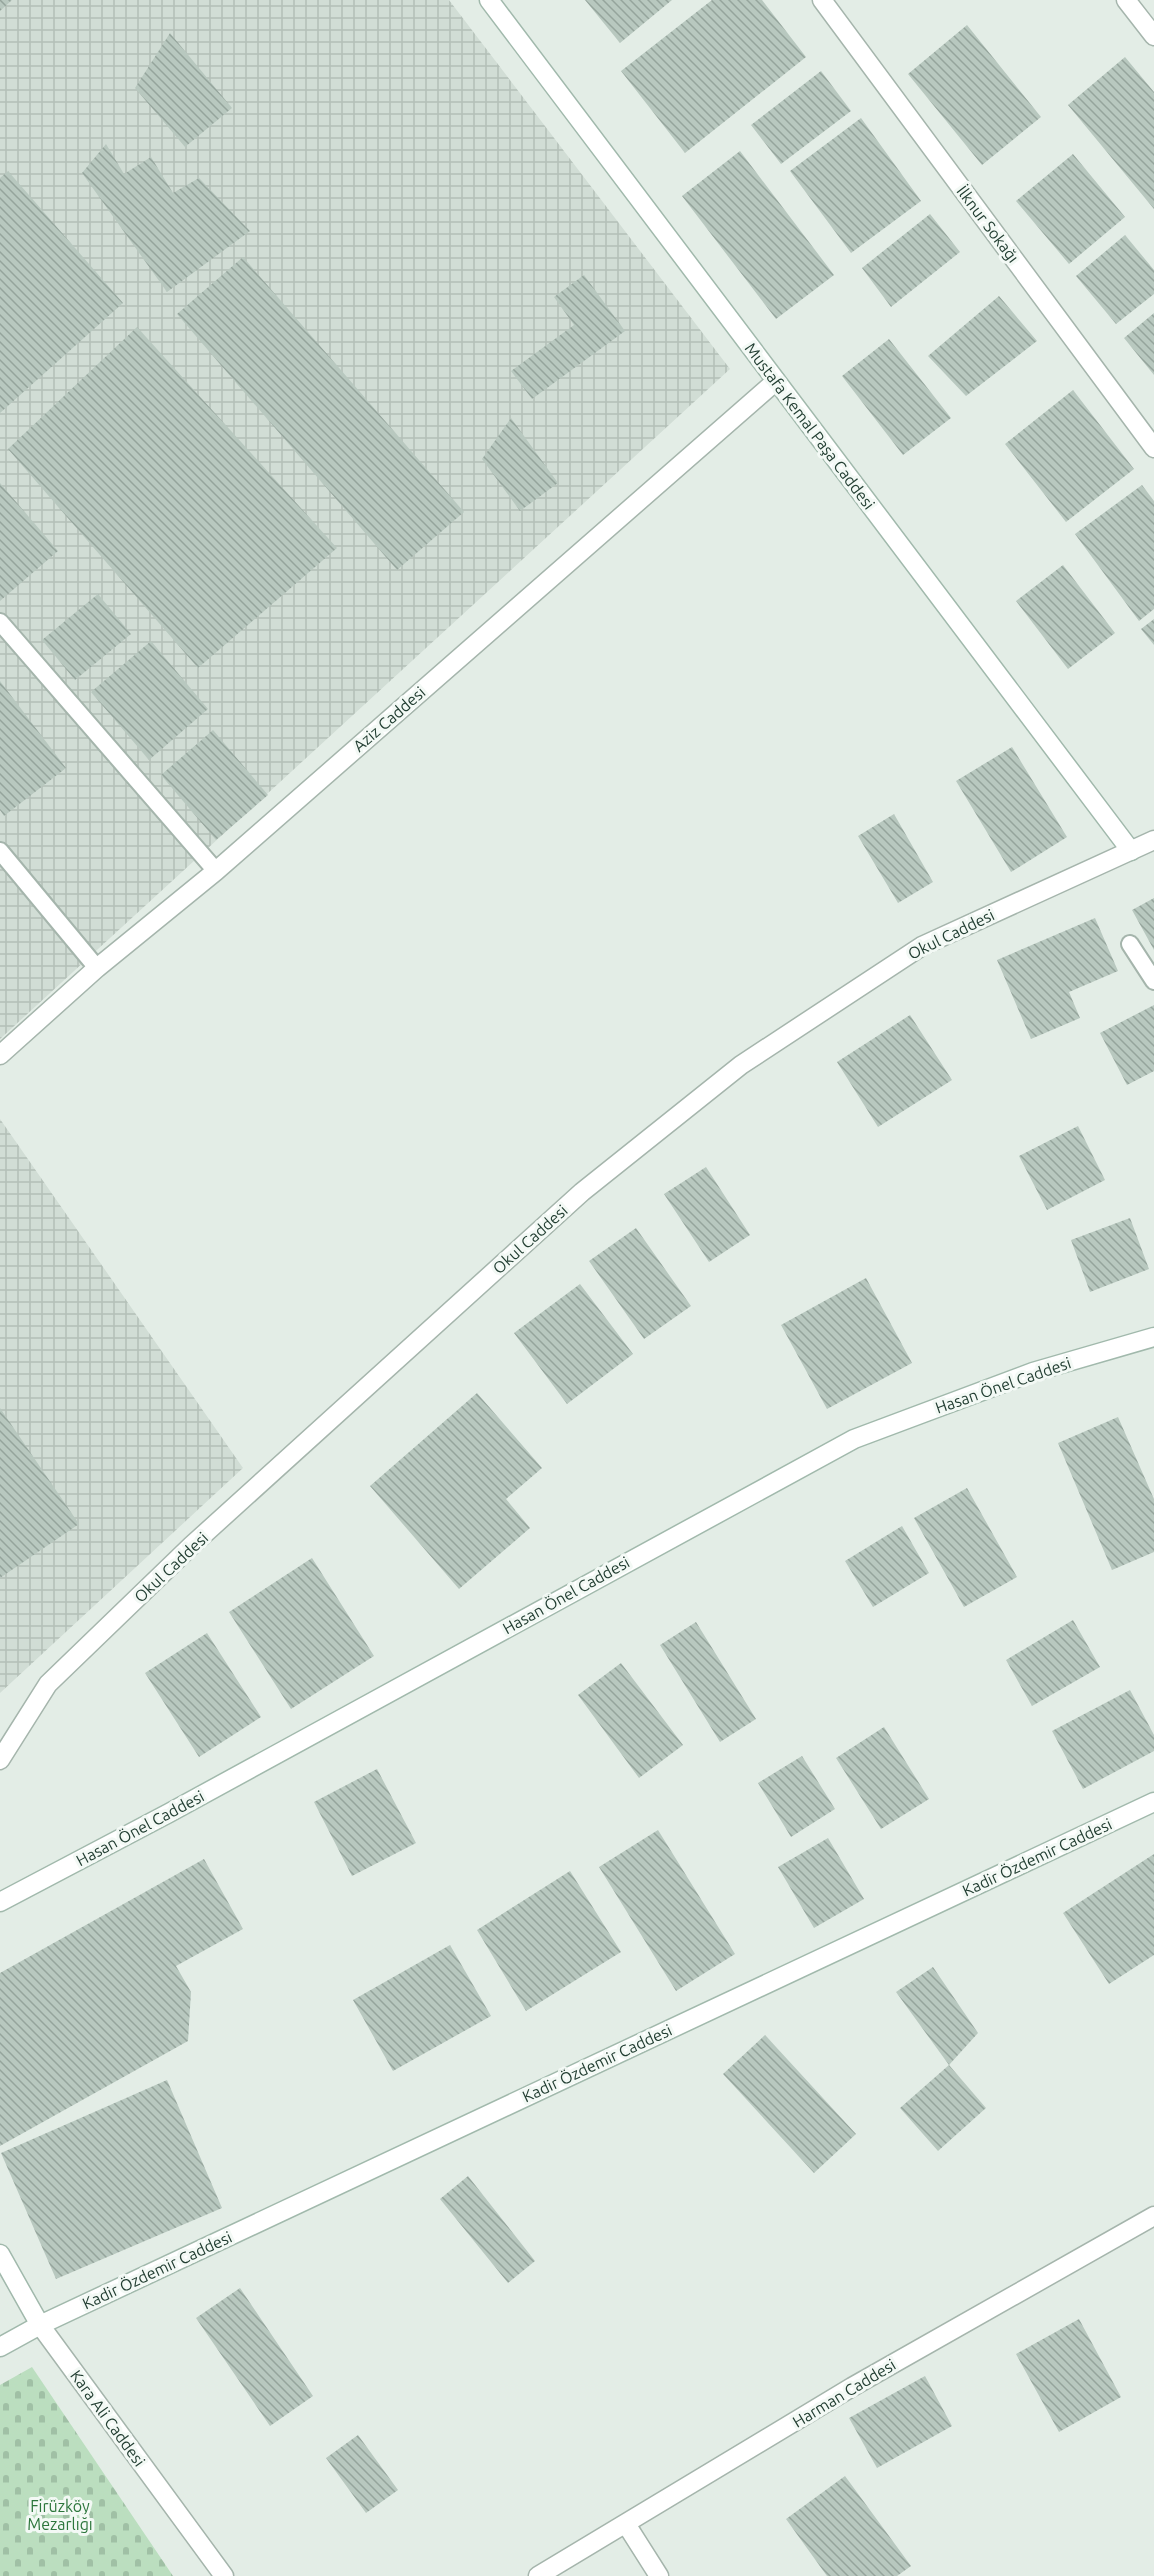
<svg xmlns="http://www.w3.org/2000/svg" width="1154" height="2576" viewBox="0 0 1154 2576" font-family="Ubuntu,sans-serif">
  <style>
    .industrial { fill: url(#industrial-grid) }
    .cemetery { fill: url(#cemetery-stones) }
    .building { fill: url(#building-back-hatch) }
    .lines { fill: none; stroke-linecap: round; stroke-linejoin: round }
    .lane-casing { stroke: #a5b5ac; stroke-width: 20 }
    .street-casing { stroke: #a5b5ac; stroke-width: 21 }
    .secondary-casing { stroke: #a1b9ac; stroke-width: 21 }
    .lane { stroke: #fff; stroke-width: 16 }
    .street { stroke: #fff; stroke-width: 18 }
    .secondary { stroke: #fff; stroke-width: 18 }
    .labels { text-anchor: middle; stroke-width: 6; stroke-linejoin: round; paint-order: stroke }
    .street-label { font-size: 16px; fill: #223e32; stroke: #f3f9f5 }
    .park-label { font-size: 16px; fill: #2c763c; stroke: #f3f9f5 }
  </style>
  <defs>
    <pattern id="industrial-grid" width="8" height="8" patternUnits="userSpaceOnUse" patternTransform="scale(1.5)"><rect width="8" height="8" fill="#d1ddd5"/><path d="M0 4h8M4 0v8" fill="none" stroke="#b3bfb7"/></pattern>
    <pattern id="cemetery-stones" width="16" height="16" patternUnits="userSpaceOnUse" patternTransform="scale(1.5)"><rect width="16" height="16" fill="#bbdebf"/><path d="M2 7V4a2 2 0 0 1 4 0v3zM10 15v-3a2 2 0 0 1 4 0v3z" fill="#a0c0a5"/></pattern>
    <pattern id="building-back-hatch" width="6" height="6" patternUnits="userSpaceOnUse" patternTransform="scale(1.5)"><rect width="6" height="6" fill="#b8c8bf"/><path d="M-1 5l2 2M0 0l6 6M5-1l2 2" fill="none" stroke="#95a49c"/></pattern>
  </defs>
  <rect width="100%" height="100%" fill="#e3ede6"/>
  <path class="industrial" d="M0,0H449L730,369L0,1039Z
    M0,1119L243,1468L0,1693Z"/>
  <path class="cemetery" d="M32,2367L173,2576H0V2385Z"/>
  <path class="building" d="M0,0H12L0,11Z
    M585,0H672L620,43Z
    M712,0H762L806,57L685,153L621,71Z
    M967,25L1041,117L982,165L908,74Z
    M170,33L232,108L185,147L135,88Z
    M1125,57L1154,92V209L1068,105Z
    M821,71L851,111L781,164L751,125Z
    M861,118L921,201L851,253L790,171Z
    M106,144L124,174L151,157L173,193L199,178L250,231L167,292L82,173Z
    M740,151L834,275L776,319L682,196Z
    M1073,154L1125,217L1069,264L1016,201Z
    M8,171L123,303L0,413V178Z
    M930,214L960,252L891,307L862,268Z
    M1125,235L1154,270V294L1116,324L1076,276Z
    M243,257L464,512L397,570L177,314Z
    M584,275L625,331L532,399L511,371L574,325L554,297Z
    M999,296L1037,341L966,396L928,356Z
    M1154,313V375L1124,338Z
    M137,327L337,548L198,668L8,449Z
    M889,339L951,418L903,455L842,376Z
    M1073,390L1134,469L1066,522L1005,444Z
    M511,418L558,483L520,511L482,459Z
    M0,483L58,551L0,601Z
    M1142,485L1154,501V609L1139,621L1075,534Z
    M1063,565L1115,633L1068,669L1016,601Z
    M98,594L131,634L75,680L42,640Z
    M1154,619V645L1141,629Z
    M151,641L208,709L149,760L91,692Z
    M0,681L66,768L4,816L0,810Z
    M213,730L268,795L216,840L161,775Z
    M1012,747L1067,837L1011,872L956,781Z
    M894,814L933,882L898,903L858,836Z
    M1154,898V950L1132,910Z
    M1095,918L1118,971L1069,992L1080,1018L1031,1039L997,960Z
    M1154,1005V1071L1127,1085L1100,1033Z
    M910,1015L952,1080L878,1127L837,1062Z
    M1078,1126L1105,1180L1047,1210L1019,1156Z
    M706,1167L750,1235L709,1262L664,1194Z
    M1130,1218L1149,1269L1090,1292L1071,1240Z
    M636,1228L691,1306L644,1339L589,1261Z
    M866,1278L912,1363L827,1409L781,1325Z
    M580,1284L633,1354L567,1404L514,1333Z
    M477,1393L542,1468L506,1499L530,1528L459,1589L370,1486Z
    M0,1408L79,1524L0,1578Z
    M1118,1417L1154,1499V1552L1112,1570L1058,1443Z
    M967,1488L1017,1577L964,1607L914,1518Z
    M902,1526L929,1573L873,1607L845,1561Z
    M312,1558L374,1656L291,1709L229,1612Z
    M1073,1620L1100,1667L1032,1706L1006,1660Z
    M696,1622L756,1719L720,1742L660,1645Z
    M207,1633L261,1717L199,1757L145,1673Z
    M621,1663L683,1745L639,1778L578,1695Z
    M1130,1690L1154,1735V1751L1083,1789L1052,1731Z
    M884,1727L929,1799L881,1829L836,1758Z
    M802,1756L835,1809L791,1837L758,1783Z
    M377,1769L416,1843L352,1876L314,1802Z
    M658,1830L735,1954L676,1991L599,1867Z
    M828,1838L864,1899L814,1928L778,1867Z
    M1154,1854V1955L1109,1984L1063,1913Z
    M204,1859L243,1929L176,1966L191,1992L188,2041L0,2146V1973Z
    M570,1871L621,1952L526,2011L477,1930Z
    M450,1945L491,2016L393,2071L353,2000Z
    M933,1967L978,2033L949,2065L986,2108L938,2151L900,2108L949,2065L896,1992Z
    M765,2035L856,2134L814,2173L723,2074Z
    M167,2080L222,2208L56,2279L1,2153Z
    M468,2176L535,2261L508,2283L440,2199Z
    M240,2288L313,2396L270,2426L196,2318Z
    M1079,2319L1121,2397L1059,2432L1016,2354Z
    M925,2376L952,2426L877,2468L849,2418Z
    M358,2435L398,2490L366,2513L326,2458Z
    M845,2476L911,2566L897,2576H827L786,2519Z"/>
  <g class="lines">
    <defs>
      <path id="lane" d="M0,622L216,871
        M0,851L97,968
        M1130,944L1154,981"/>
      <path id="street" d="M822,0L1154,448
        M1126,0L1154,36
        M0,1055L97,968L216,871L776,381
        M0,1760L48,1684L191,1546L582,1192L741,1065L922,946L1154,840
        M40,2325L224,2576
        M626,2524L659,2576
        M538,2576L852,2387L1154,2216"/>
      <path id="secondary" d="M489,0L1131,851
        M0,1902L169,1813L854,1439L1033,1372L1154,1337
        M0,2254L40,2325
        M0,2347L40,2325L1154,1802"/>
    </defs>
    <use href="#lane" class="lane-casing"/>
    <use href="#street" class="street-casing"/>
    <use href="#secondary" class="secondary-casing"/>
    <use href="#lane" class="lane"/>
    <use href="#street" class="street"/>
    <use href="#secondary" class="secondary"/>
  </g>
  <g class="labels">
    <g class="street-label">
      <text transform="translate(988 224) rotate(53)" y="6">İlknur Sokağı</text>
      <text transform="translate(810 426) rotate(53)" y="6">Mustafa Kemal Paşa Caddesi</text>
      <text transform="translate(389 719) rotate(-41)" y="6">Aziz Caddesi</text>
      <text transform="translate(951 934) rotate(-26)" y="6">Okul Caddesi</text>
      <text transform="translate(530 1239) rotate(-42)" y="6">Okul Caddesi</text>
      <text transform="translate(1003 1385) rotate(-19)" y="6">Hasan Önel Caddesi</text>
      <text transform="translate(171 1567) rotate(-43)" y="6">Okul Caddesi</text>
      <text transform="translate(566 1595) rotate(-29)" y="6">Hasan Önel Caddesi</text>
      <text transform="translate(140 1828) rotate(-28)" y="6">Hasan Önel Caddesi</text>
      <text transform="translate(1037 1857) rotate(-25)" y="6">Kadir Özdemir Caddesi</text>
      <text transform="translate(597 2063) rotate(-25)" y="6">Kadir Özdemir Caddesi</text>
      <text transform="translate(157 2270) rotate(-25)" y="6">Kadir Özdemir Caddesi</text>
      <text transform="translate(844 2393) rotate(-31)" y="6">Harman Caddesi</text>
      <text transform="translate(108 2418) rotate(54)" y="6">Kara Ali Caddesi</text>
    </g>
    <g class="park-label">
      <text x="60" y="2512">Firüzköy<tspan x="60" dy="18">Mezarlığı</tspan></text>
    </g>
  </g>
</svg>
